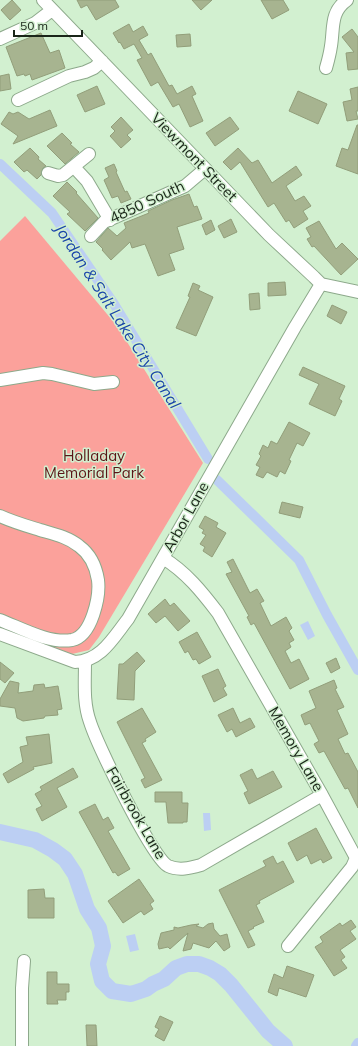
<svg xmlns="http://www.w3.org/2000/svg" width="358" height="1046" viewBox="0 0 358 1046" font-family="Mulish,sans-serif">
  <style>
    .green { fill: #fba19b }
    .water { fill: #bccff3 }
    .lines { fill: none; stroke-linecap: round; stroke-linejoin: round }
    .canal { stroke: #bccff3; stroke-width: 10 }
    .river { stroke: #bccff3; stroke-width: 16 }
    .building { fill: #a7b490; stroke: #929e7a }
    .minor-casing { stroke: #8da98b; stroke-width: 14 }
    .minor { stroke: #fff; stroke-width: 12 }
    .labels { text-anchor: middle; stroke-width: 3; stroke-linejoin: round; paint-order: stroke }
    .street-label { font-size: 15px; fill: #1a2519; stroke: #d2f0d0 }
    .park-label { font-size: 15px; fill: #5b1517; stroke: #d2f0d0 }
    .water-label { font-size: 16px; font-style: italic; fill: #1a45aa; stroke: #d2f0d0 }
  </style>
  <rect width="100%" height="100%" fill="#d2f0d0"/>
  <path class="green" d="M25,216L117,326L203,463L99,637L89,650L72,654L0,627V241Z"/>
  <path class="water" d="M308,621L315,636L308,640L300,625Z
    M203,813H210L211,830L204,831Z
    M135,934L139,950L130,952L126,936Z"/>
  <g class="lines">
    <path class="canal" d="M0,164L52,213L114,304L208,459
      M217,480L299,560L327,615L358,670
      M356,1046L358,1043"/>
    <path class="river" d="M0,832L35,840L53,850L65,859L75,874L87,909L99,928L103,946L98,964L102,981L112,991L131,994L146,989L153,984L164,979L176,968L187,964H199L210,968L220,974L231,985L268,1031L285,1046"/>
  </g>
  <path class="building" d="M12,0L21,10L10,20L1,10Z
    M77,0H115L119,7L96,20L87,5L81,8Z
    M192,0H212L201,10Z
    M261,0H283L289,10L272,19Z
    M129,24L133,32L143,26L148,35L139,40L148,55L151,53L169,86L172,85L177,94L192,86L196,94L192,96L203,121L190,127L179,104L173,107L158,82L151,86L137,60L142,58L134,44L124,49L120,42L119,43L113,33Z
    M352,29L358,37V69L348,70L346,53L354,52L342,37Z
    M41,33L50,53L59,50L65,68L32,80L30,74L25,76L24,74L17,76L6,47Z
    M190,34L191,46L177,47L176,35Z
    M9,74L11,89L0,91V76Z
    M97,86L105,104L85,112L77,95Z
    M358,87V111H356L358,119L347,121L343,102L352,100L350,89Z
    M298,91L327,104L318,124L289,111Z
    M50,110L57,126L13,144L18,136L1,124L9,112L13,114L18,112L29,119Z
    M121,117L133,130L127,135L131,139L121,148L110,136L115,131L111,127Z
    M230,117L239,129L215,146L206,133Z
    M357,125H358V174L336,166L342,148L348,150Z
    M62,133L72,143L70,144L79,152L65,164L47,146Z
    M30,148L39,157L38,159L46,166L43,168L41,175L37,179L27,170L24,172L14,162Z
    M238,148L252,163L258,160L272,183L296,166L302,175L286,186L295,201L304,196L311,206L303,211L308,219L294,228L289,220L286,222L274,203L268,207L240,162L231,170L223,162Z
    M114,164L117,171L116,172L125,192L127,191L131,199L121,203L118,196L112,198L104,180L109,177L105,168Z
    M67,182L77,192L76,193L98,218L85,231L67,214L70,212L53,196Z
    M189,194L194,207L197,206L202,219L177,227L184,249L169,254L175,270L158,276L145,244L132,248L130,242L111,260L102,250L103,249L96,242L108,228L117,236L126,228L124,223L149,213L148,211L172,200Z
    M231,219L237,232L224,238L218,226Z
    M211,220L215,230L206,235L202,225Z
    M319,221L336,249L342,243L358,259L341,275L314,246L312,247L307,239L311,237L306,228Z
    M285,282L286,295L268,296V283Z
    M193,283L200,286L198,290L213,297L196,336L176,328L190,297L188,296Z
    M259,293L260,309L250,310L249,294Z
    M332,305L347,312L341,324L327,316Z
    M303,367L345,386L339,399L342,401L335,416L309,404L319,384L299,375Z
    M289,422L310,433L303,446L297,443L289,460L291,461L285,474L280,471L277,477L267,472L263,478L256,475L260,467L256,465L261,456L259,454L263,445L268,448L271,441L277,444Z
    M282,502L303,507L300,518L279,513Z
    M205,516L218,523L216,527L226,533L212,557L203,551L205,547L200,544L206,535L202,533L204,530L199,527Z
    M233,559L250,593L257,589L264,601L260,603L271,626L286,617L292,628L289,631L294,640L289,643L291,647L285,651L291,663L299,659L309,679L290,689L254,623L251,625L247,617L249,616L226,574L232,572L227,562Z
    M165,599L170,606L174,603L190,621L178,631L165,616L156,623L148,614Z
    M197,632L211,657L199,664L196,659L193,660L188,651L185,653L179,642Z
    M137,652L145,661L135,671L134,700L117,699L119,664H123Z
    M336,658L340,668L331,673L326,663Z
    M0,662L14,673L5,683L0,679Z
    M218,669L226,686L223,688L227,695L214,702L202,676Z
    M334,680L337,688L335,689L344,707L337,710L348,734L338,739L345,754L348,753L358,772V808L348,788L345,789L324,751L319,753L314,744L319,741L310,723L305,725L301,715L316,708L309,691Z
    M10,681L19,683L18,693L33,691L34,685L44,684L45,688L58,686L62,709L57,710L58,715L45,716L44,718L23,721L17,718L15,708L0,706V699Z
    M142,708L156,732L145,739L146,741L142,743L162,780L145,788L141,780L145,778L117,722Z
    M233,708L240,723L250,718L255,727L236,737L232,729L227,732L218,715Z
    M49,734L52,763L33,767L34,769L8,783L3,774L23,762L20,747L28,745L26,737Z
    M73,768L78,777L57,788L67,807L42,821L36,809L42,806L35,794L42,790L40,787Z
    M252,769L257,779L273,771L282,787L249,804L244,793L248,791L240,775Z
    M155,792H182V803H188L187,822H183V823H168L166,802H155Z
    M95,804L103,820L108,817L114,828L108,831L130,869L118,876L115,872L113,873L79,812Z
    M316,828L332,858L323,863L321,859L311,864L307,855L297,861L288,843Z
    M273,856L277,864L283,861L294,882L259,901L260,903L256,905L264,922L253,927L254,928L248,931L255,945L248,948L219,890L266,866L263,861Z
    M139,879L154,901L150,904L153,909L144,915L141,911L123,923L108,901Z
    M44,889L45,898H54V918H28V890Z
    M351,920L356,927L350,931L356,939L340,950L345,957L341,960L347,968L334,976L315,947L323,942L320,937L340,923L342,926Z
    M213,923L214,929L220,936L227,934L230,947L224,951L216,941L209,948L193,943L191,949L183,951L188,933L170,949L168,947L159,949L158,944L161,933L174,930V927L178,928L191,925L199,924L196,926L203,928L208,924Z
    M287,966L314,975L306,997L279,988L277,996L268,992L274,974L283,978Z
    M47,972H57V984H69V992H66V1000H57L58,1004H47Z
    M160,1016L173,1022L164,1041L155,1036L159,1029L155,1027Z
    M86,1025H96L97,1046H87Z"/>
  <g class="lines">
    <defs>
      <path id="minor" d="M43,0L269,235L314,277L321,284L358,292
        M0,39L35,23L52,10
        M326,68C328,61 330,53 331,46C334,28 330,12 347,0
        M18,100L69,76L85,72L94,68L102,61
        M74,167L87,181L110,220
        M48,173L58,176L63,175L89,154
        M91,236L104,222L185,186L205,169
        M0,380L43,373L52,374L94,384L113,382
        M0,516C13,522 27,526 40,530C54,534 68,537 79,546C90,554 96,567 98,580C100,596 92,636 72,640C49,644 21,628 0,620
        M163,558C186,572 202,592 218,613L322,795L356,858L352,867L288,946
        M0,634L75,662C101,661 113,638 128,619L295,327L321,284
        M85,662C85,682 83,703 90,722C97,744 152,858 168,866C179,871 190,868 201,865L322,795
        M22,1046V988L24,961"/>
    </defs>
    <use href="#minor" class="minor-casing"/>
    <use href="#minor" class="minor"/>
  </g>
  <g class="labels">
    <g class="street-label">
      <text transform="translate(194 157) rotate(46)" y="5">Viewmont Street</text>
      <text transform="translate(147 202) rotate(-25)" y="5">4850 South</text>
      <text transform="translate(186 517) rotate(-61)" y="5">Arbor Lane</text>
      <text transform="translate(296 749) rotate(60)" y="5">Memory Lane</text>
      <text transform="translate(136 813) rotate(60)" y="5">Fairbrook Lane</text>
    </g>
    <g class="park-label">
      <text x="94" y="461">Holladay<tspan x="94" dy="17">Memorial Park</tspan></text>
    </g>
    <g class="water-label">
      <text transform="translate(118 316) rotate(57)" y="6">Jordan &amp; Salt Lake City Canal</text>
    </g>
  </g>
  <path d="M14 30v6h68v-6" fill="none" stroke="#1a2519" stroke-width="2"/>
  <text x="20" y="30" font-size="12" fill="#1a2519" stroke="#d2f0d0" stroke-width="3" paint-order="stroke">50 m</text>
</svg>
